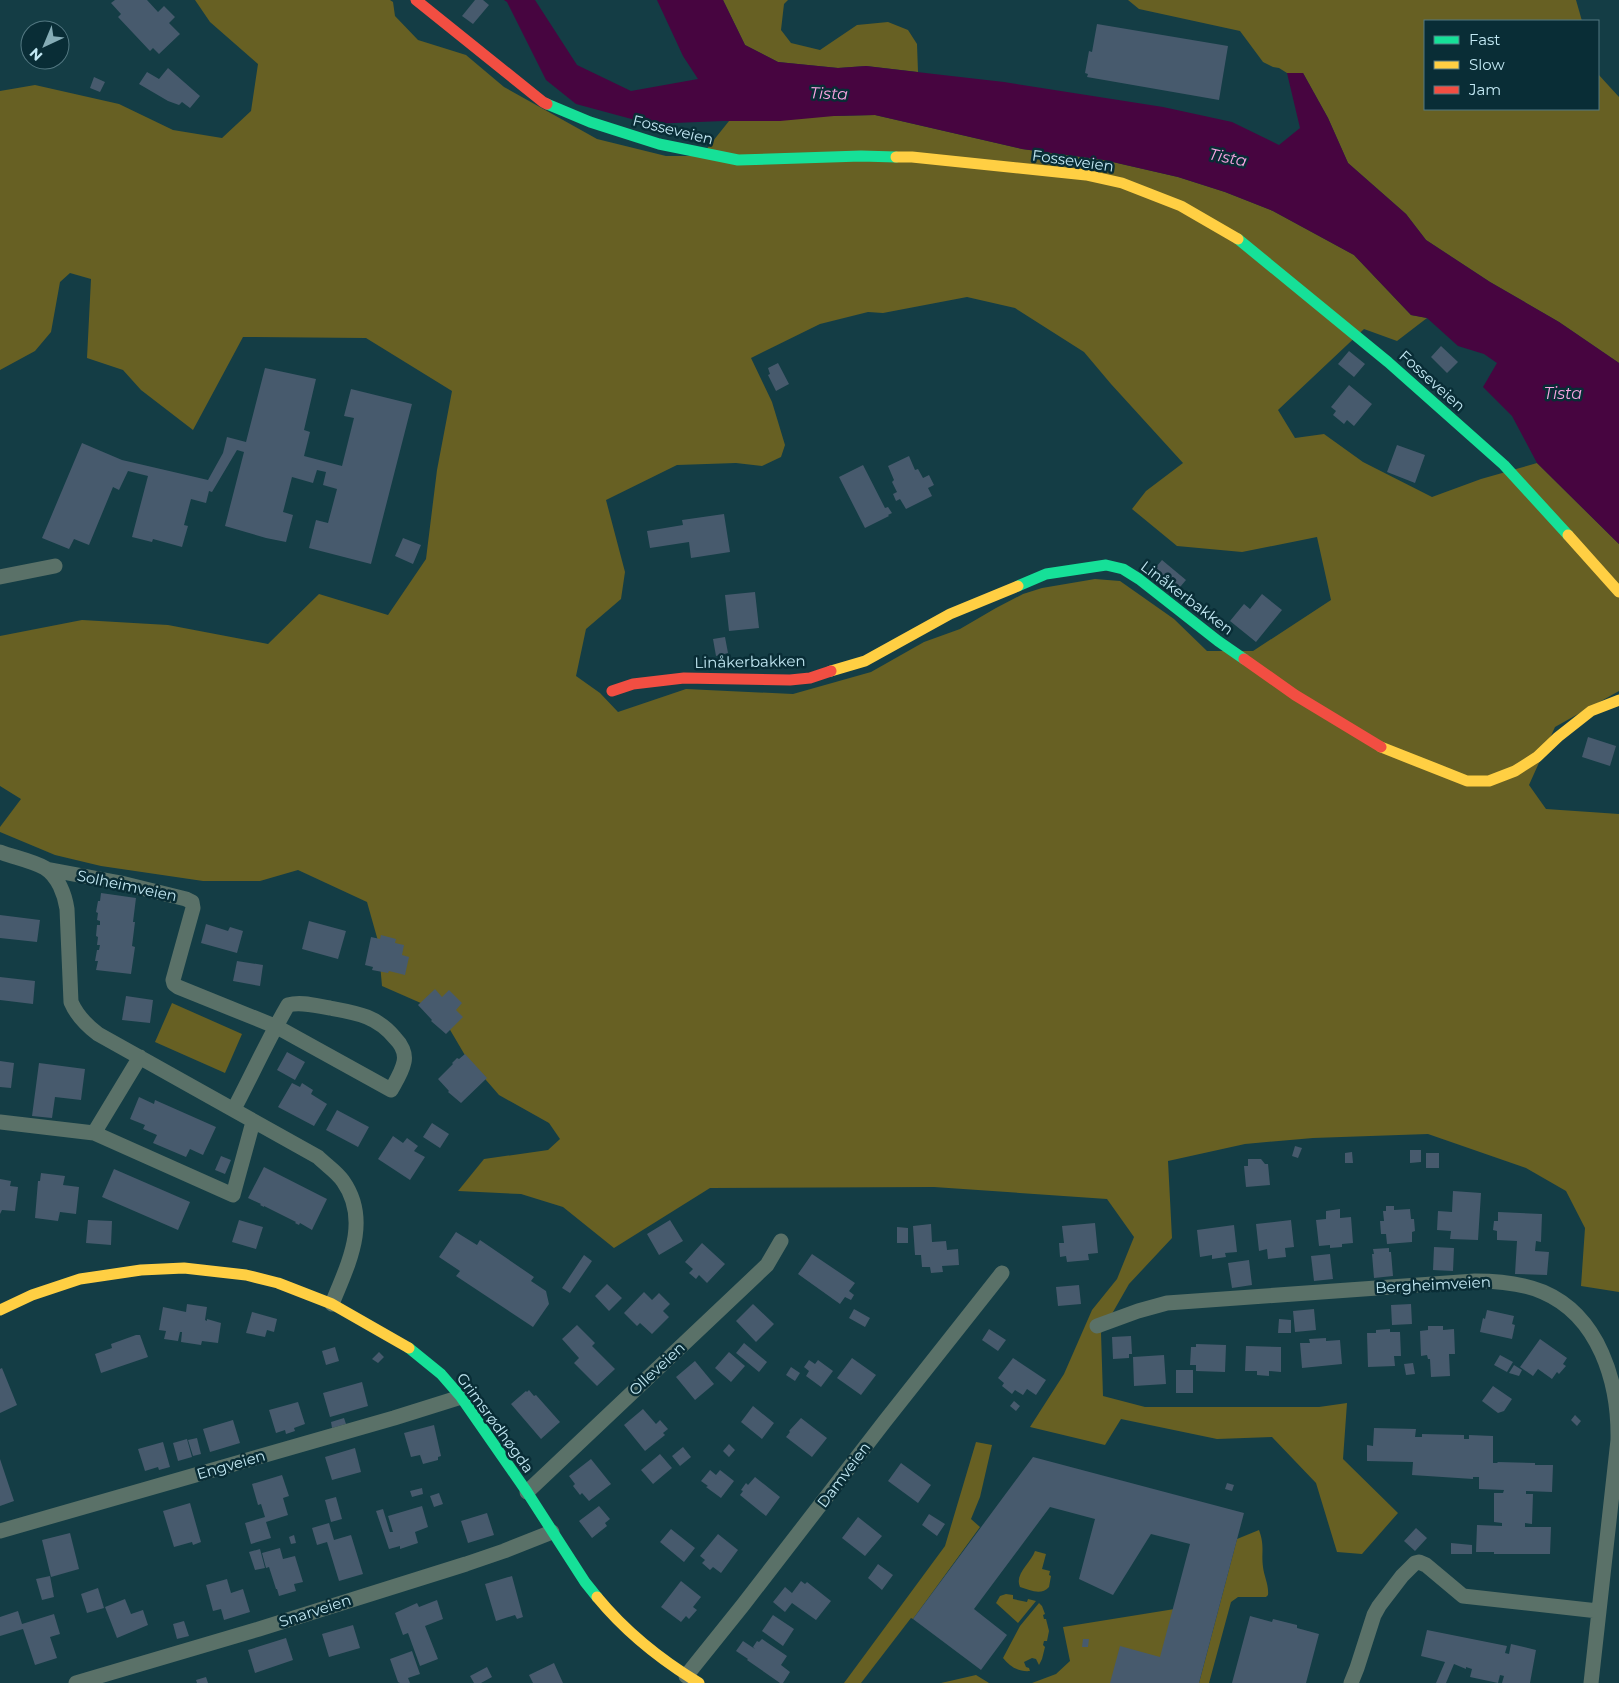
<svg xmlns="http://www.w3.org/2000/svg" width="1619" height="1683" viewBox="0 0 1619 1683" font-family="Montserrat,sans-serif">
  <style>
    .green { fill: #676023; fill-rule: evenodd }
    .water { fill: #470540 }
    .building { fill: #475a6d }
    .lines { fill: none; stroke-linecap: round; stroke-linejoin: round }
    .street { stroke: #5a7168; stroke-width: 15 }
    .fast { stroke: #16e098; stroke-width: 11 }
    .slow { stroke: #ffcf43; stroke-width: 11 }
    .jam { stroke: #f24e42; stroke-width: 11 }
    .labels { text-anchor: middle; stroke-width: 5; stroke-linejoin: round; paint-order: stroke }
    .street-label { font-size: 15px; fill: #c2e8f3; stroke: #092d36 }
    .water-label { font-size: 16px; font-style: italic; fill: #f9a6e2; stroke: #092d36 }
  </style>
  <rect width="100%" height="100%" fill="#143d45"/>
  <path class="green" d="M195,0H390L393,2L395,16L418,40L466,55L504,87L597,139L666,156H701L737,111L834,116L875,115L1022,149L1104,160L1178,177L1225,192L1273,211L1354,255L1411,315L1427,318L1397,341L1364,329L1278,410L1295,438L1324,434L1363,462L1432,497L1481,479L1537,463L1619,544V691L1555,727L1529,785L1546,809L1619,814V1292L1581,1286L1585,1228L1566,1191L1526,1168L1428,1134L1313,1138L1245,1144L1168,1161L1172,1238L1129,1284L1101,1333L1103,1396L1145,1407H1319L1347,1403L1343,1459L1398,1513L1362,1554L1337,1552L1316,1483L1272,1437L1217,1439L1121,1419L1105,1445L1030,1427L1064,1374L1092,1310L1117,1279L1134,1237L1107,1199L934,1187L710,1188L614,1248L563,1207L521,1194L458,1191L484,1159L548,1150L560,1139L549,1123L499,1095L466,1057L439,1011L382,986L378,941L367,902L298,870L260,881H203L101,866L55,855L0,832V827L21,799L0,786V636L82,620L168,625L268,644L319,594L388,615L426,559L437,470L452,391L366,338L243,337L193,430L141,390L123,370L87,358L91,279L70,273L60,282L51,332L35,351L0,370V91L35,85L119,104L173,130L222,138L251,111L258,64L210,22ZM967,297L1015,308L1084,352L1111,384L1183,463L1146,491L1132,509L1177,546L1242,552L1317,537L1331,600L1253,651H1207L1174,619L1120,581L1095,579L1042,588L1023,594L996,608L960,629L924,642L871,672L793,694L686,689L618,712L600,693L576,676L586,629L621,599L625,572L606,500L677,465L736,463L762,466L781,457L785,445L772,402L751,358L820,324L868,312L883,313Z
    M723,0H788L784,4L781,30L791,43L820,50L857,25L888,22L908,30L917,44L918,72L866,66L838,68L778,62L745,45Z
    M1128,0H1576L1582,21H1425V109H1598V74L1619,97V363L1559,322L1490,282L1426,240L1406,214L1348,163L1328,118L1303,73H1287L1279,68L1273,67L1263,62L1240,31L1139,9Z
    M172,1003L242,1034L225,1073L155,1042Z
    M976,1442L992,1445L980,1497L971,1519L980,1527L913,1619L911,1618L861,1683H844L945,1546Z
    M1259,1530C1265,1547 1261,1551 1263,1567C1264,1576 1269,1585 1268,1595L1266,1597H1238L1231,1602L1209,1683H1199L1237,1539Z
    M1035,1551L1046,1554L1042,1569L1050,1571L1049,1575L1051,1576L1049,1587C1041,1596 1030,1590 1020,1587C1014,1574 1031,1563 1035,1551Z
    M1006,1594L1013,1595V1599L1027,1602L1028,1599L1036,1601L1018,1623L996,1603L1000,1596Z
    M1039,1603L1042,1606L1045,1614L1043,1615L1044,1619H1046L1049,1631L1047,1641H1044L1043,1645L1045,1647L1042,1659L1039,1665L1036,1659L1032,1658L1024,1662L1026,1667L1029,1668L1030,1671C1019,1672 1010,1667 1003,1658L1020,1626Z
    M1187,1607L1183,1683H1032L1056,1674L1070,1661L1063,1627Z
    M976,1675L989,1683H941Z"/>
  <path class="water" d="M504,0H535L577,65L631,91L698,79L683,56L657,0H723L745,45L778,62L838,68L866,66L934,74L1004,82L1163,107L1232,122L1279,145L1300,128L1287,73H1303L1328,118L1348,163L1406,214L1426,240L1490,282L1559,322L1619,363V544L1537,463L1512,416L1483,387L1497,363L1484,354L1458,346L1427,318L1411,315L1354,255L1273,211L1225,192L1178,177L1104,160L1022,149L875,115L834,116L780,121H723L650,124L576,104L546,80L507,2Z"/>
  <path class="building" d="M115,0H147L158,12L164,6L175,17L169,23L180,34L159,54L153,48L150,51L118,17L121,14L111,3Z
    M475,0H483L489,5L473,24L462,16Z
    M1097,24L1228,46L1219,100L1087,77L1088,74L1085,73L1089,51L1092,52Z
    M168,68L200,96L190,108L182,102L179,105L168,101L139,84L147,72L159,79Z
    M94,77L105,82L100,92L90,88Z
    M1441,346L1458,362L1447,373L1431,357Z
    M1349,351L1365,364L1354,377L1338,364Z
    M778,363L789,384L776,391L768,375L770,374L768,368Z
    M265,368L316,379L304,430L310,432L304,456L342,466L354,418L344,416L351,389L412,404L371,564L309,548L316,520L328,523L337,489L323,485L326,472L317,470L313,483L292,477L283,512L293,515L286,542L266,538L225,526L244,452L237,450L212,492L209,491L206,503L191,499L184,525L188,526L182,547L153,539L152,542L132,537L148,476L128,471L119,490L113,487L89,545L74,539L69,549L42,538L82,443L122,460L208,480L223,453L227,437L246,442Z
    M1349,385L1372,404L1354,426L1347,420L1344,424L1333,415L1336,411L1331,407Z
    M1397,445L1425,455L1415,483L1387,472Z
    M909,456L915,470L918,469L923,478L929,475L934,485L928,488L932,496L906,509L900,499L896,501L893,494L897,492L892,482L894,480L888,466Z
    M863,465L885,508L888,507L892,513L888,515L889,516L865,528L839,477Z
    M724,514L730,552L691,558L689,542L650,548L647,531L683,525L682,520Z
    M403,538L421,545L413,564L395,556Z
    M1162,560L1186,580L1175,593L1151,573Z
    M755,592L759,628L729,631L725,595Z
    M1262,594L1282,610L1256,642L1230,621L1244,604L1250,609Z
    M725,637L728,653L716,656L713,639Z
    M769,657L770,663H764V665L744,667L743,659Z
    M1588,737L1616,746L1610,766L1582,757Z
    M101,893L136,898L133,922H135L132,946L135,947L131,974L96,970L98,961H95L97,950H99L100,945H97L98,937L96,936L97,925H100V921L97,920L98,913L96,912L98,901H100Z
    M0,915L40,920L37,942L0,938Z
    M309,921L346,931L338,959L302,949Z
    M206,924L228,931L230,927L243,931L237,953L201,943Z
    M381,935L396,939L395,943L404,945L402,955L409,957L405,975L389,971L388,973L372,970L373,967L365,965L371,937L380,939Z
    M237,961L263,965L260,986L233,981Z
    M0,977L35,981L33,1004L0,1000Z
    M435,989L442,997L449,990L462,1003L456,1010L463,1017L446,1034L431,1021L432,1020L418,1005Z
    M126,996L153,1000L150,1023L122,1020Z
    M287,1052L305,1062L295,1080L277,1070Z
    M465,1054L487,1078L461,1103L448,1092L449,1091L438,1079L453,1064L452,1063L457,1058L459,1059Z
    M0,1061L14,1063L11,1088L0,1087Z
    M39,1063L85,1069L81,1100L55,1097L52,1118L32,1116Z
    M292,1083L300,1087L302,1083L313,1090L311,1094L327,1104L314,1126L278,1107Z
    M139,1097L154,1104L155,1100L216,1127L203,1155L190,1149L186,1157L153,1143L157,1135L143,1129L145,1125L130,1119Z
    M337,1110L369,1127L358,1147L326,1130Z
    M432,1123L449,1134L440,1148L423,1137Z
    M393,1136L403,1143L407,1138L418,1146L414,1151L425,1157L410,1180L378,1159Z
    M1295,1146L1302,1148L1298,1158L1292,1156Z
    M1410,1150H1421V1162L1410,1163Z
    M1352,1152L1353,1163H1345V1153Z
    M1426,1153H1439V1168H1426Z
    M221,1156L231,1160L225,1174L215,1170Z
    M1248,1159H1261L1265,1164H1268L1270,1185L1246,1187L1244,1166H1248Z
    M264,1167L327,1199L312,1230L300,1223L299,1225L295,1223L296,1222L264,1206V1207L260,1205L261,1204L248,1198Z
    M114,1169L190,1202L178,1230L102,1197Z
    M41,1173L65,1176L63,1185L79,1187L76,1214L60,1212L58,1221L35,1218L38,1181H40Z
    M0,1179L11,1181L10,1186L18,1187L15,1211L2,1210L0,1214Z
    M1453,1191L1481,1193L1478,1240L1450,1239L1451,1231L1437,1230L1438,1211L1452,1212Z
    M1386,1206H1394V1210L1410,1209L1411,1219H1414L1415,1231L1412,1232V1242L1387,1244L1386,1234H1381L1380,1221H1384L1383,1211H1386Z
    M1340,1209V1218L1351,1217L1353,1243L1342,1244V1247L1330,1248V1245L1319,1246L1316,1220L1326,1219V1211Z
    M1498,1212L1542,1214L1541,1242L1536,1241L1535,1251L1549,1252L1547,1275L1515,1274L1517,1241L1497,1240V1231L1493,1230L1494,1221H1498Z
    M88,1220L112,1221L111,1245L86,1243Z
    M239,1220L263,1227L256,1249L232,1242Z
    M670,1220L683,1241L659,1255L647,1234Z
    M1291,1220L1294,1247L1285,1248L1286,1257L1268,1259L1267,1249L1259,1251L1256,1224Z
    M1095,1223L1098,1253L1088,1254L1089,1260L1067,1262L1066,1256L1060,1257L1059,1243H1064L1062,1226Z
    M931,1224L932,1242L946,1241L947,1250L958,1249L959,1265L942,1266L943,1272L931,1273L930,1267H922L921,1255H915L913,1226Z
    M1234,1225L1237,1252L1225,1253L1226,1257L1212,1259V1255L1200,1257L1197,1230Z
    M897,1227L908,1228V1243H897Z
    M456,1232L477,1245L480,1240L534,1277L531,1281L546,1291L549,1304L533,1327L456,1276L460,1271L439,1257Z
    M702,1243L725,1264L707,1283L699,1275L696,1279L689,1273L693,1269L685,1262Z
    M1434,1247L1454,1248L1453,1271L1433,1270Z
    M1389,1248V1252H1391L1393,1276L1374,1278L1372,1254H1374L1373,1249Z
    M812,1254L855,1283L849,1291L854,1295L851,1300L845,1297L840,1304L798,1274Z
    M1330,1254L1333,1279L1314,1281L1311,1256Z
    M584,1255L592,1261L570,1293L562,1288Z
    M1249,1260L1252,1285L1232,1288L1228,1263Z
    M607,1284L622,1298L609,1311L595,1296Z
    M1079,1285L1081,1304L1058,1306L1056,1287Z
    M644,1292L652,1300L659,1293L670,1304L663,1311L669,1317L652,1334L640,1323L637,1326L624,1313Z
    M187,1304L207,1307L205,1320L207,1321V1319L221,1323L218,1343L202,1341L201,1345L181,1342L182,1332H180L178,1341L164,1339L166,1331L159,1330L163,1307L186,1312Z
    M753,1304L774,1324L756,1342L736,1321Z
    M1411,1304L1412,1324L1392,1325L1391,1305Z
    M854,1309L870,1318L865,1327L849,1318Z
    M1314,1309L1316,1330L1295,1332L1293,1311Z
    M1487,1310L1514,1316L1512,1324L1515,1325L1512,1339L1480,1332L1483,1318L1485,1319Z
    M252,1312L277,1319L274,1332L267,1330L265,1337L246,1333Z
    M1279,1319L1291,1320V1333H1278Z
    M577,1325L595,1343L592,1346L615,1369L597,1386L574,1363L579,1358L562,1339Z
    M1428,1326H1443V1330L1454,1329L1455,1354H1449L1450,1376L1431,1377L1430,1359H1428L1427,1355L1421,1356L1420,1331L1428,1330Z
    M989,1329L1006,1340L998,1351L982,1340Z
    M1390,1329V1332H1400L1401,1356H1394L1395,1366L1368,1367L1367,1333H1376V1330Z
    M136,1335H140L148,1357L101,1373L95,1354L112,1348L111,1344Z
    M1131,1336L1132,1354H1129V1358L1113,1359L1112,1337Z
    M1326,1338V1341L1340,1340L1342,1364L1302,1368L1300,1343H1310L1309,1339Z
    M1540,1339L1567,1358L1563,1364L1566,1366L1559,1374L1557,1372L1552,1379L1538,1369L1533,1376L1520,1367Z
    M744,1343L767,1362L759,1372L736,1353Z
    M1196,1344L1226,1345L1225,1372L1196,1371V1365H1190L1191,1347H1196Z
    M1246,1346L1281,1347V1372L1269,1371V1376L1257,1375V1371H1245Z
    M335,1347L339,1361L326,1365L322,1351Z
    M379,1352L384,1357L378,1363L372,1359Z
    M729,1352L745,1366L731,1382L715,1368Z
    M1164,1355L1166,1384L1134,1386L1133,1357Z
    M1500,1355L1513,1362L1507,1372L1494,1365Z
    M852,1358L876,1375L861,1395L837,1378Z
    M1013,1358L1046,1380L1036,1395L1027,1389L1023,1395L1015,1390L1012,1394L1002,1386L1004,1383L998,1378Z
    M809,1360L815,1364L818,1360L833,1371L821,1387L806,1376L809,1371L804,1367Z
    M695,1361L714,1384L695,1400L676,1377Z
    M1413,1363L1415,1374L1406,1375L1404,1364Z
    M1514,1365L1522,1370L1519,1376L1509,1373Z
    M791,1367L800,1373L795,1381L786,1375Z
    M2,1368L17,1405L0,1413V1369Z
    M1176,1370H1193V1393H1176Z
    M362,1382L368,1406L330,1417L323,1393Z
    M1493,1386L1512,1399L1504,1411L1498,1413L1482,1401Z
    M529,1390L534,1396L536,1395L560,1422L541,1439L511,1404L526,1391L527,1392Z
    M1014,1401L1020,1406L1016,1411L1010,1406Z
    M298,1402L305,1424L294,1428L295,1431L286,1434L285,1430L276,1433L269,1410Z
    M753,1406L774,1423L762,1439L741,1422Z
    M643,1409L656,1424L660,1420L668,1429L663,1433L665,1435L645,1451L624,1425Z
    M1575,1415L1581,1421L1577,1426L1571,1420Z
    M344,1418L346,1424L332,1428L331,1422Z
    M801,1418L827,1438L812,1457L786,1437L790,1432L789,1431Z
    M233,1420L240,1443L210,1452L203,1429Z
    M434,1425L441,1456L438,1457V1460L423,1464L420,1455L411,1457L404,1433Z
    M1374,1428L1416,1429L1415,1437H1422V1434L1464,1435V1439H1469V1435L1493,1436V1463H1498L1497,1462L1535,1463V1465H1553L1552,1492L1526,1491V1494H1533L1532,1524L1525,1523V1527H1551L1550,1554H1494V1552H1476L1477,1525L1502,1526V1523L1494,1522V1493H1503L1504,1490L1479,1489V1477H1473V1479L1412,1475L1413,1462L1367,1461V1445L1373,1446Z
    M197,1438L201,1454L193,1456L188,1440Z
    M187,1439L192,1457L178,1461L173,1443Z
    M163,1442L170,1467L159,1470L158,1467L145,1471L138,1449Z
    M729,1444L735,1450L729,1457L723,1451Z
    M683,1447L691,1457L680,1466L672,1456Z
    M355,1448L361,1472L332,1480L325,1457Z
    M660,1454L672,1468L653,1484L641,1470Z
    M1033,1457L1244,1513L1199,1683H1110L1120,1646L1160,1657L1190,1544L1151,1534L1113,1595L1079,1579L1095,1519L1050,1507L974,1609L1007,1635L981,1670L913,1619Z
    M0,1459L14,1501L0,1506Z
    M591,1459L611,1484L589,1501L582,1493L580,1495L573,1486L575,1484L569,1476Z
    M901,1463L931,1485L918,1503L888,1481Z
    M710,1470L716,1475L720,1470L734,1481L721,1498L706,1487L708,1486L701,1481Z
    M282,1475L289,1496L283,1498L288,1515L266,1522L271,1538L251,1544L245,1523L265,1517L261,1504L258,1505L252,1484Z
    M755,1477L780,1497L766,1516L740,1495L743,1491L741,1490L746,1483L748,1485Z
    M1227,1483L1234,1485L1232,1491L1225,1489Z
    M422,1488L423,1494L412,1497L410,1491Z
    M439,1493L443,1504L434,1507L430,1496Z
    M336,1497L342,1519L331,1522L325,1500Z
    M190,1503L201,1542L193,1545L192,1542L174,1547L163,1511Z
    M422,1506L428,1527L415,1532L418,1543L400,1549V1546L389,1549L376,1511L383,1509L390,1532H393L388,1516Z
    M599,1506L610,1519L605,1523L607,1526L592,1538L579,1521Z
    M487,1513L494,1535L468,1543L461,1521Z
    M929,1514L945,1524L937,1536L922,1525Z
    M858,1517L882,1536L865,1556L842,1538Z
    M329,1523L334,1540L351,1535L363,1574L339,1581L327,1542L317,1545L312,1528Z
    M1416,1528L1427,1538L1415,1551L1404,1541Z
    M671,1529L695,1548L684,1562L660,1542Z
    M70,1533L79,1569L51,1577L42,1540Z
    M718,1534L738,1550L721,1573L713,1567L710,1570L702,1563L705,1560L700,1556Z
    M294,1535L296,1543L291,1544L289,1537Z
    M1451,1543L1472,1545V1554H1451Z
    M280,1548L283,1559L295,1556L303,1582L294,1584L296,1591L279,1596L277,1589H276L269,1567L266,1568L262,1553Z
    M260,1549L265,1568L255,1570L249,1552Z
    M878,1564L893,1575L882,1590L868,1578Z
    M50,1576L54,1597L42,1600L36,1579Z
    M512,1576L523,1617L517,1619L515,1615L496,1621L485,1584Z
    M227,1579L231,1593L243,1589L250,1612L224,1620L221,1609L213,1611L206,1585Z
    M681,1581L701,1597L693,1607L697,1610L689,1619L686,1616L681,1622L661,1607Z
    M801,1581L805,1584L807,1582L831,1601L816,1620L792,1603L785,1612L773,1602L785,1587L792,1593Z
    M98,1588L104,1608L87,1613L81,1594Z
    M125,1599L131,1614L143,1610L148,1625L117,1638L105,1607Z
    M437,1600L443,1619L425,1626L438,1659L420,1666L408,1633L403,1635L395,1613L417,1603L419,1607Z
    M18,1611L22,1624L54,1614L60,1634L50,1637L57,1658L35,1665L23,1629L0,1636V1617Z
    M773,1615L794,1629L783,1646L762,1631Z
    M1250,1616L1272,1622L1273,1619L1297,1625V1628L1319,1634L1306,1683H1232Z
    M184,1621L189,1636L177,1639L173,1624Z
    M353,1625L360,1648L329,1657L322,1634Z
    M1427,1630L1507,1646L1505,1653L1509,1654L1511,1644L1536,1650L1530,1683H1502L1504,1676L1500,1675L1498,1683L1470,1677L1472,1669L1466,1667V1669L1454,1664L1446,1683H1436L1445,1662L1421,1656Z
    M286,1638L293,1660L255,1673L248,1650Z
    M762,1639L787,1656L781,1665L790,1672L783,1683H780L747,1660L748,1659L736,1651L743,1641L755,1649L753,1647L757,1641L759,1642Z
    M1083,1639H1089L1088,1647H1082Z
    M412,1651L420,1674L408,1678L410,1683H400L398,1682L390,1659Z
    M554,1663L563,1683H533L529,1675Z
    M487,1667L492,1677L481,1683H474L470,1676Z
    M206,1677L208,1683H197L196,1680Z"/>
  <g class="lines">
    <path class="street" d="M0,577L55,566
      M0,852C13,857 33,861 45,868C58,876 65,895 67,909L71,1002C77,1016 86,1025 98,1034L318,1157C326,1165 337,1172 343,1181C371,1221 348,1264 332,1304
      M46,869L121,883L186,899L192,902L193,908L173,980L174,984L178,987L277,1027L391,1090C396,1081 402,1072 404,1062C406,1053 401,1044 395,1038C377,1016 357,1013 330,1008C317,1006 301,1001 288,1005C268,1039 252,1075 234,1109
      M0,1122L94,1133L233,1195L253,1122
      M94,1133L140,1057
      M1097,1326L1138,1311L1167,1303L1475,1281C1497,1281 1522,1283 1543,1292C1599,1316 1619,1382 1618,1440L1591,1683
      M527,1492L767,1265L781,1241
      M0,1531L394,1418L461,1397
      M686,1676L743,1605L885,1421L1002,1273
      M76,1683L259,1629L466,1564L504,1551L552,1532
      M1351,1683L1357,1668L1374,1615L1379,1606L1402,1576L1415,1563L1419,1562L1426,1565L1463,1596L1598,1611"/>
    <path class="fast" d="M547,104L590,122L659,144L738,160L861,156L896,157
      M1238,239L1388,362L1504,465L1568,535
      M1018,586L1046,574L1106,565L1123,569L1139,579L1218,641L1244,659
      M409,1348L441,1374L461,1397L527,1492L585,1582L597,1597"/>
    <path class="slow" d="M896,157H912L1086,175L1122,183L1181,206L1238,239
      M1568,535L1619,592
      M831,671L865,661L950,614L1018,586
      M1381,747L1467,781H1489L1515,771L1537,757L1558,737L1591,711L1619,700
      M0,1310L32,1295L80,1279L141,1270L184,1268L246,1275L278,1283L332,1304L409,1348
      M597,1597C625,1631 661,1660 699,1683"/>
    <path class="jam" d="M416,0L543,102L547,104
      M1244,659L1295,695L1381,747
      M612,691L633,684L684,678L790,680L810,678L831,671"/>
  </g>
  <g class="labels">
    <g class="street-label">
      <text transform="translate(673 130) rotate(14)" y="5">Fosseveien</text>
      <text transform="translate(1073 161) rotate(8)" y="5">Fosseveien</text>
      <text transform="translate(1432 381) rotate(42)" y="5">Fosseveien</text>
      <text transform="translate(1187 598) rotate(37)" y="5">Linåkerbakken</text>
      <text transform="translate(750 662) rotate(-1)" y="5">Linåkerbakken</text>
      <text transform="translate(127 886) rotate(12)" y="5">Solheimveien</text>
      <text transform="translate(1433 1285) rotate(-3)" y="5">Bergheimveien</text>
      <text transform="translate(657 1369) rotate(-43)" y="5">Olleveien</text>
      <text transform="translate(495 1423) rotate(54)" y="5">Grimsrødhøgda</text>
      <text transform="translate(231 1465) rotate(-16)" y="5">Engveien</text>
      <text transform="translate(844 1475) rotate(-53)" y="5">Damveien</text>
      <text transform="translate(315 1611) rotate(-18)" y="5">Snarveien</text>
    </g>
    <g class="water-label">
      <text transform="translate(829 93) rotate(2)" y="6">Tista</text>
      <text transform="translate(1228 157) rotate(12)" y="6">Tista</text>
      <text x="1563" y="399">Tista</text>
    </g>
  </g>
  <rect x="1424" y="20" width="175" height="90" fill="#092d36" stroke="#537882"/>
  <rect x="1434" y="36" width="25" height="8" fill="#16e098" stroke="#537882"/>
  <text x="1469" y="45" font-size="15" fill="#c2e8f3">Fast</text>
  <rect x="1434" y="61" width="25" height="8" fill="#ffcf43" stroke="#537882"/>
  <text x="1469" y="70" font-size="15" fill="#c2e8f3">Slow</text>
  <rect x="1434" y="86" width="25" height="8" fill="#f24e42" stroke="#537882"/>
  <text x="1469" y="95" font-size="15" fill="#c2e8f3">Jam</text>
  <g transform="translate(45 45) rotate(224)"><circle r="24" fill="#092d36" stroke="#537882"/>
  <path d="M0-4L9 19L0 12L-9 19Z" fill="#85acb6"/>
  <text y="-8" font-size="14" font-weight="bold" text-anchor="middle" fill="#c2e8f3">N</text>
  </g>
</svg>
